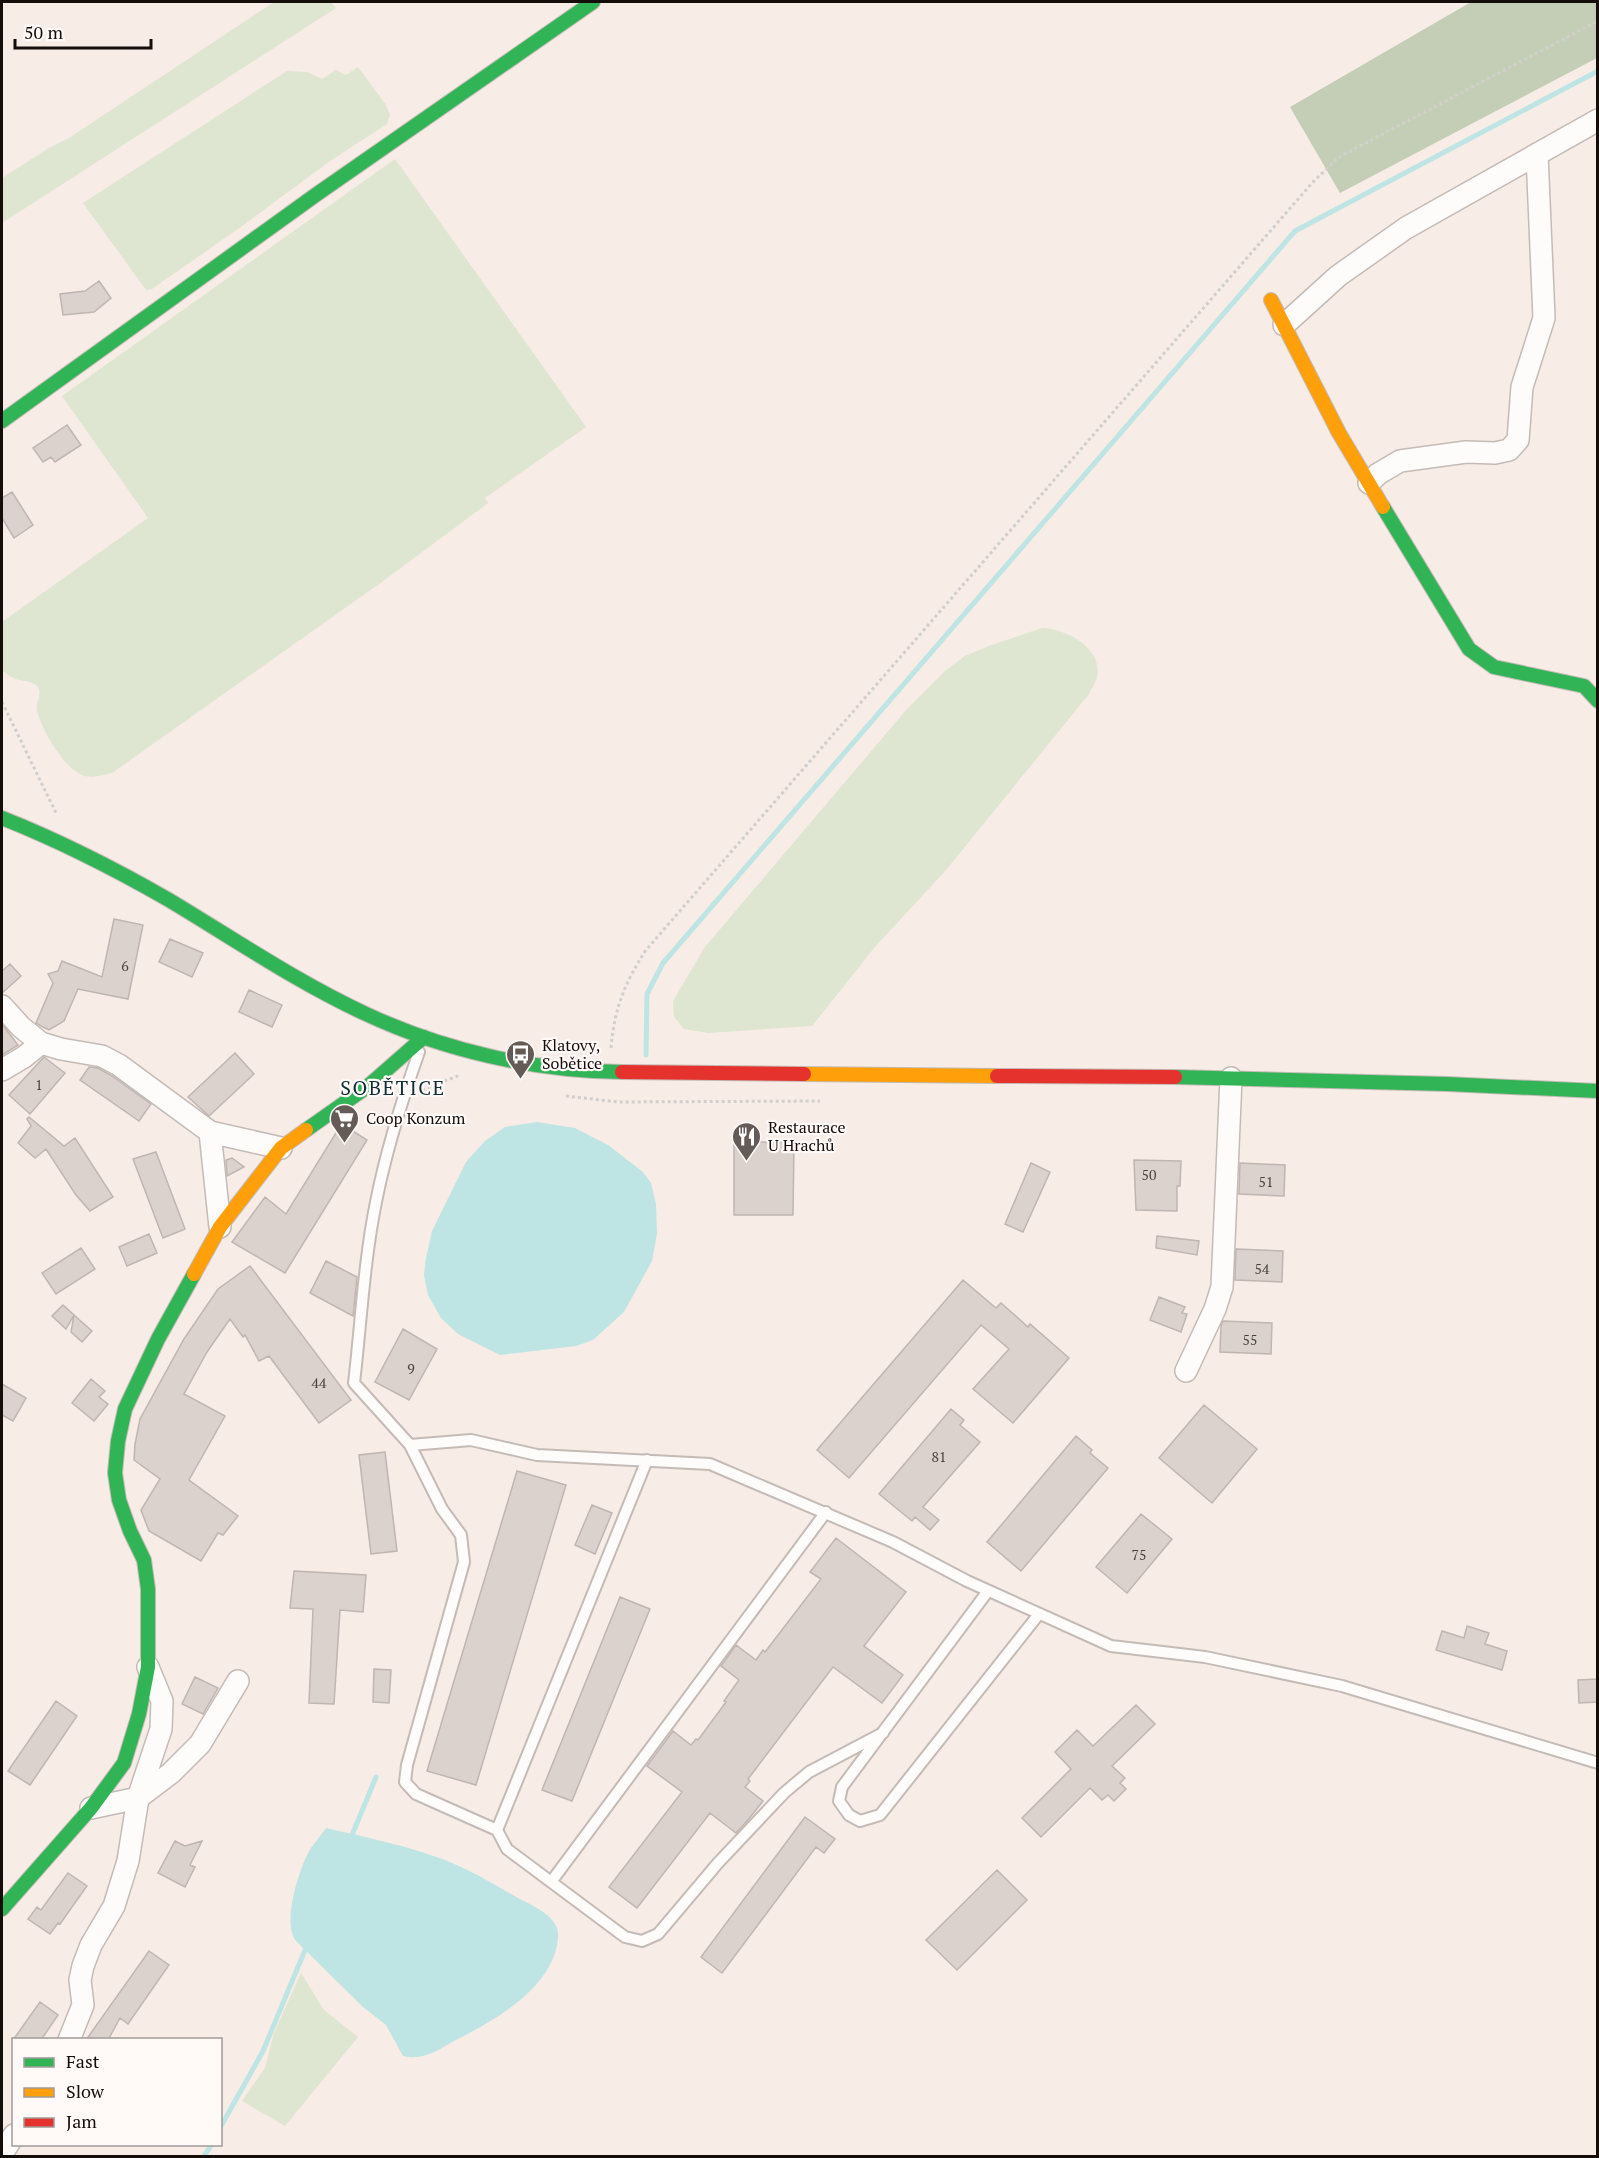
<svg xmlns="http://www.w3.org/2000/svg" width="1599" height="2158" viewBox="0 0 1599 2158" font-family="'PT Serif',serif">
  <style>
    .green { fill: #dee5d1 }
    .forest { fill: #c4ceb6 }
    .water { fill: #bee5e3 }
    .lines { fill: none; stroke-linecap: round; stroke-linejoin: round }
    .stream { stroke: #bee5e3; stroke-width: 5 }
    .building { fill: #dbd2cd; stroke: #bfb6b1; stroke-width: 1.5 }
    .lane-casing { stroke: #c4bbb6; stroke-width: 14 }
    .street-casing { stroke: #c4bbb6; stroke-width: 24 }
    .fast-casing { stroke: #c4bbb6; stroke-width: 16 }
    .slow-casing { stroke: #c4bbb6; stroke-width: 16 }
    .jam-casing { stroke: #c4bbb6; stroke-width: 16 }
    .path { stroke: #d1cecc; stroke-width: 3; stroke-dasharray: 3 3; stroke-linecap: butt }
    .lane { stroke: #fefcfb; stroke-width: 10 }
    .street { stroke: #fefcfb; stroke-width: 21 }
    .fast { stroke: #30b455; stroke-width: 14 }
    .slow { stroke: #ff9f0a; stroke-width: 14 }
    .jam { stroke: #e5322d; stroke-width: 14 }
    .labels { text-anchor: middle; stroke-width: 4.5; stroke-linejoin: round; paint-order: stroke }
    .number-label { font-size: 14px; fill: #48403d }
    .poi-label { font-size: 16px; fill: #150d0a; stroke: #fff9f7; text-anchor: start }
    .quarter-label { font-size: 20px; letter-spacing: 1.5px; fill: #0f2f37; stroke: #fff9f7 }
  </style>
  <rect width="100%" height="100%" fill="#f7ece6"/>
  <path class="green" d="M274,2H331L336,8L2,223V178L49,148L69,138Z
    M358,67L386,105L390,115L387,124L330,161L245,224L152,289L146,290L83,203L287,71L307,72L322,79L336,70L346,75Z
    M395,159L586,427L485,498L488,503L386,579L112,773C103,775 94,778 85,776C65,771 41,729 37,710C36,703 42,694 38,687C34,680 21,682 13,678C9,676 5,673 2,670V622L148,518L62,396Z
    M1042,628C1067,629 1103,648 1097,677C1096,683 1091,689 1089,694L946,870L874,948L812,1026L708,1033L684,1029L674,1017L673,1001L705,947L907,709L946,670L965,656L989,646Z
    M301,1973L324,2010L358,2037L285,2126L242,2101L265,2068L274,2033Z"/>
  <path class="forest" d="M1471,2H1597V58L1340,193L1290,107Z"/>
  <path class="water" d="M537,1122L575,1128L608,1145L643,1172L651,1183L656,1204L657,1234L652,1261L624,1312L593,1340L576,1346L500,1355L458,1334L441,1318L428,1295L424,1275L426,1258L432,1231L466,1162L485,1141L505,1127Z
    M326,1828C366,1837 407,1846 445,1860C470,1870 494,1884 518,1898C531,1905 551,1913 557,1928C559,1934 558,1939 557,1945C548,1991 492,2022 454,2041C438,2050 423,2061 403,2056L386,2025L363,2007L295,1940C283,1921 298,1874 307,1855C312,1845 320,1837 326,1828Z"/>
  <g class="lines">
    <path class="stream" d="M646,1055L647,994L663,963L1295,231L1598,71
      M350,1840L376,1777
      M220,2128L263,2051L308,1943
      M204,2156L212,2144"/>
  </g>
  <path class="building" d="M99,281L111,298L94,312L63,315L60,294L85,291Z
    M67,425L81,445L55,462L51,457L43,462L33,448Z
    M12,492L33,525L14,538L2,518V498Z
    M114,919L143,925L128,999L78,989L64,1021L49,1030L41,1026L36,1023L53,983L48,974L58,971L62,961L102,977Z
    M170,939L203,953L192,977L159,962Z
    M10,964L21,976L2,993V971Z
    M249,990L282,1005L272,1027L239,1012Z
    M2,1024L18,1045L2,1055Z
    M235,1053L254,1074L209,1116L188,1097Z
    M44,1057L65,1073L30,1114L9,1095Z
    M89,1067L98,1068L112,1076L151,1104L139,1121L80,1080Z
    M29,1117L64,1146L75,1138L113,1197L90,1211L76,1195L46,1149L35,1158L18,1143L31,1126L27,1119Z
    M343,1125L367,1140L285,1273L232,1242L265,1197L286,1214L339,1128Z
    M734,1142H794L793,1215H734Z
    M156,1152L185,1229L163,1238L133,1159Z
    M232,1158L244,1167L227,1176L226,1160Z
    M1134,1160L1181,1161L1180,1186H1177V1211L1136,1210Z
    M1031,1163L1050,1172L1023,1232L1005,1224Z
    M1240,1163L1285,1165L1284,1196L1239,1194Z
    M149,1234L157,1253L127,1266L119,1247Z
    M1157,1236L1199,1241L1197,1255L1156,1248Z
    M81,1248L95,1269L56,1294L42,1273Z
    M1236,1249L1283,1251L1282,1282L1235,1280Z
    M326,1261L357,1277L353,1316L310,1293Z
    M250,1266L351,1400L319,1423L269,1356L259,1361L245,1335L243,1337L230,1319L207,1352L184,1394L225,1416L189,1480L238,1516L223,1535L218,1533L201,1561L149,1531L141,1510L160,1479L134,1460L135,1444L140,1419L184,1339L218,1289Z
    M963,1280L996,1308L1001,1303L1028,1327L1030,1324L1069,1358L1013,1423L973,1389L1009,1349L981,1325L849,1478L817,1450Z
    M1159,1297L1185,1307L1182,1313L1187,1314L1181,1332L1150,1320Z
    M63,1305L74,1315L66,1329L52,1316Z
    M74,1315L92,1331L82,1342L71,1332Z
    M1223,1321L1272,1323L1271,1354L1220,1352L1221,1326Z
    M403,1329L437,1349L409,1400L375,1382Z
    M91,1379L105,1391L99,1397L108,1404L94,1421L72,1403Z
    M2,1384L26,1398L13,1421L2,1415Z
    M1204,1405L1257,1449L1212,1503L1159,1458Z
    M951,1409L964,1420L960,1425L980,1442L923,1507L939,1520L930,1530L915,1517L912,1521L879,1494Z
    M1076,1436L1092,1450L1090,1453L1108,1468L1021,1571L987,1542Z
    M385,1452L397,1551L371,1554L359,1455Z
    M517,1471L566,1485L476,1785L427,1771Z
    M592,1505L612,1513L595,1554L575,1545Z
    M1141,1514L1172,1539L1127,1593L1096,1567Z
    M836,1538L906,1592L864,1646L903,1675L882,1703L833,1667L748,1779L750,1781L745,1787L763,1801L748,1820L736,1833L710,1813L637,1908L609,1887L682,1792L647,1766L673,1731L691,1745L696,1739L698,1740L726,1702L724,1701L739,1680L721,1666L736,1645L756,1660L763,1650L765,1652L821,1579L810,1572Z
    M294,1571L366,1575L363,1612L340,1610L334,1704L309,1703L313,1609L290,1608Z
    M620,1597L650,1609L572,1801L542,1790Z
    M1467,1626L1489,1633L1485,1644L1507,1651L1502,1670L1436,1650L1442,1631L1464,1638Z
    M374,1669L391,1670L389,1703L373,1702Z
    M195,1677L218,1688L203,1714L182,1704Z
    M1598,1679V1702L1579,1703L1578,1680Z
    M56,1701L77,1716L30,1785L8,1771Z
    M1136,1705L1155,1724L1112,1766L1125,1778L1120,1783L1126,1789L1114,1801L1108,1795L1102,1800L1090,1788L1041,1837L1022,1818L1071,1769L1055,1752L1077,1730L1093,1746Z
    M805,1817L835,1839L824,1853L816,1847L722,1973L701,1957Z
    M175,1841L185,1846L202,1841L190,1865L195,1867L185,1887L158,1873Z
    M997,1870L1027,1900L957,1970L926,1940Z
    M68,1873L87,1886L60,1924L58,1923L50,1934L28,1919L37,1907L41,1910Z
    M149,1951L169,1965L128,2024L120,2018L108,2040H86Z
    M40,2002L58,2015L41,2040H13Z"/>
  <g class="lines">
    <defs>
      <path id="lane" d="M419,1052C402,1100 386,1151 376,1202C364,1261 361,1323 354,1383L410,1445L471,1440L537,1455L710,1464L893,1542L967,1581L1111,1646L1205,1657L1342,1686L1598,1763
        M410,1445L442,1509L461,1535L464,1562L407,1765L405,1782L416,1794L497,1830L507,1849L625,1937L642,1941L658,1934L718,1863L784,1793L809,1772L883,1733
        M988,1591L842,1787L839,1801L849,1815L860,1821L880,1815L1039,1614
        M497,1830L647,1460
        M551,1882L826,1512"/>
      <path id="street" d="M1284,325L1338,276L1406,228L1598,120
        M1369,483L1378,474L1400,461L1466,452L1495,453L1509,450L1518,440L1522,387L1544,318L1537,154
        M2,1006L21,1027L41,1043L61,1049L102,1056L119,1065L210,1132L281,1148
        M2,1070L24,1057L41,1043
        M210,1132L220,1227
        M1186,1371L1215,1309L1222,1287L1231,1078
        M91,1808L138,1798L171,1773L200,1744L238,1681
        M69,2040L83,2005L80,1980L83,1966L91,1945L114,1906L128,1861L138,1798L161,1729L162,1701L148,1667
        M2,2154L14,2135"/>
      <path id="fast" d="M2,421L317,194L593,2
        M1383,507L1469,649L1494,667L1584,686L1598,701
        M2,818C60,841 115,869 169,900C234,939 297,982 366,1014C445,1051 535,1071 622,1072
        M1175,1077L1447,1084L1598,1091
        M306,1130L367,1087L424,1037
        M2,1909L91,1808L124,1763L139,1714L148,1667V1589L144,1560L130,1531L119,1500L115,1473L118,1441L125,1409L158,1339L194,1274"/>
      <path id="slow" d="M1271,300L1339,433L1383,507
        M804,1074L997,1076
        M194,1274L220,1227L281,1148L306,1130"/>
      <path id="jam" d="M622,1072L804,1074
        M997,1076L1175,1077"/>
    </defs>
    <use href="#lane" class="lane-casing"/>
    <use href="#street" class="street-casing"/>
    <use href="#fast" class="fast-casing"/>
    <use href="#slow" class="slow-casing"/>
    <use href="#jam" class="jam-casing"/>
    <path class="path" d="M2,702L56,813
      M611,1048C614,1009 625,982 646,950L1312,183L1339,157L1598,21
      M422,1090L460,1075
      M566,1096L618,1102L820,1101"/>
    <use href="#lane" class="lane"/>
    <use href="#street" class="street"/>
    <use href="#fast" class="fast"/>
    <use href="#slow" class="slow"/>
    <use href="#jam" class="jam"/>
  </g>
  <defs>
    <symbol id="bus-pin" viewBox="-11 -11 22 30"><path d="M0 17L-7.5 6A9.5 9.5 0 1 1 7.5 6Z" fill="#645b57" stroke="#fff9f7"/><path d="M-5-6H5V4H4V6H2V4H-2V6H-4V4H-5ZM-3.5-4V0h7V-4ZM-3.5 1.2v1.5H-2V1.2ZM2 1.2v1.5H3.5V1.2Z" fill="#fff"/></symbol>
    <symbol id="supermarket-pin" viewBox="-11 -11 22 30"><path d="M0 17L-7.5 6A9.5 9.5 0 1 1 7.5 6Z" fill="#645b57" stroke="#fff9f7"/><path d="M-6-5.5h2.5l.6 2H6L4.5 2H-2.5L-4.4-4H-6ZM-1.5 3.2a1.3 1.3 0 1 0 .1 0ZM3 3.2a1.3 1.3 0 1 0 .1 0Z" fill="#fff"/></symbol>
    <symbol id="restaurant-pin" viewBox="-11 -11 22 30"><path d="M0 17L-7.5 6A9.5 9.5 0 1 1 7.5 6Z" fill="#645b57" stroke="#fff9f7"/><path d="M-5-6h1v4h1v-4h1v4h1v-4h1v5L-1.5 .5V6h-2V.5L-5-1ZM5-6V6H3V1.5H1.5Q1.5-4 5-6Z" fill="#fff"/></symbol>
  </defs>
  <g fill-rule="evenodd">
    <use href="#bus-pin" x="504" y="1038" width="33" height="45"/>
    <use href="#supermarket-pin" x="328" y="1102" width="33" height="45"/>
    <use href="#restaurant-pin" x="730" y="1120" width="33" height="45"/>
  </g>
  <g class="labels">
    <g class="number-label">
      <text x="125" y="971">6</text>
      <text x="39" y="1090">1</text>
      <text x="1149" y="1180">50</text>
      <text x="1266" y="1187">51</text>
      <text x="1262" y="1274">54</text>
      <text x="1250" y="1345">55</text>
      <text x="411" y="1374">9</text>
      <text x="319" y="1388">44</text>
      <text x="939" y="1462">81</text>
      <text x="1139" y="1560">75</text>
    </g>
    <g class="poi-label">
      <text x="542" y="1051">Klatovy,<tspan x="542" dy="18">Sobětice</tspan></text>
      <text x="366" y="1124">Coop Konzum</text>
      <text x="768" y="1133">Restaurace<tspan x="768" dy="18">U Hrachů</tspan></text>
    </g>
    <g class="quarter-label">
      <text x="393" y="1095">SOBĚTICE</text>
    </g>
  </g>
  <rect width="1599" height="2158" fill="none" stroke="#150d0a" stroke-width="6"/>
  <rect x="12" y="2038" width="210" height="108" fill="#fff9f7" stroke="#a19b98" stroke-width="1.5"/>
  <rect x="24" y="2058" width="30" height="9" fill="#30b455" stroke="#a19b98" stroke-width="1.5"/>
  <text x="66" y="2068" font-size="18" fill="#150d0a">Fast</text>
  <rect x="24" y="2088" width="30" height="9" fill="#ff9f0a" stroke="#a19b98" stroke-width="1.5"/>
  <text x="66" y="2098" font-size="18" fill="#150d0a">Slow</text>
  <rect x="24" y="2118" width="30" height="9" fill="#e5322d" stroke="#a19b98" stroke-width="1.5"/>
  <text x="66" y="2128" font-size="18" fill="#150d0a">Jam</text>
  <path d="M15 39v9h136v-9" fill="none" stroke="#150d0a" stroke-width="3"/>
  <text x="24" y="39" font-size="18" fill="#150d0a" stroke="#fff9f7" stroke-width="4.5" paint-order="stroke">50 m</text>
</svg>
